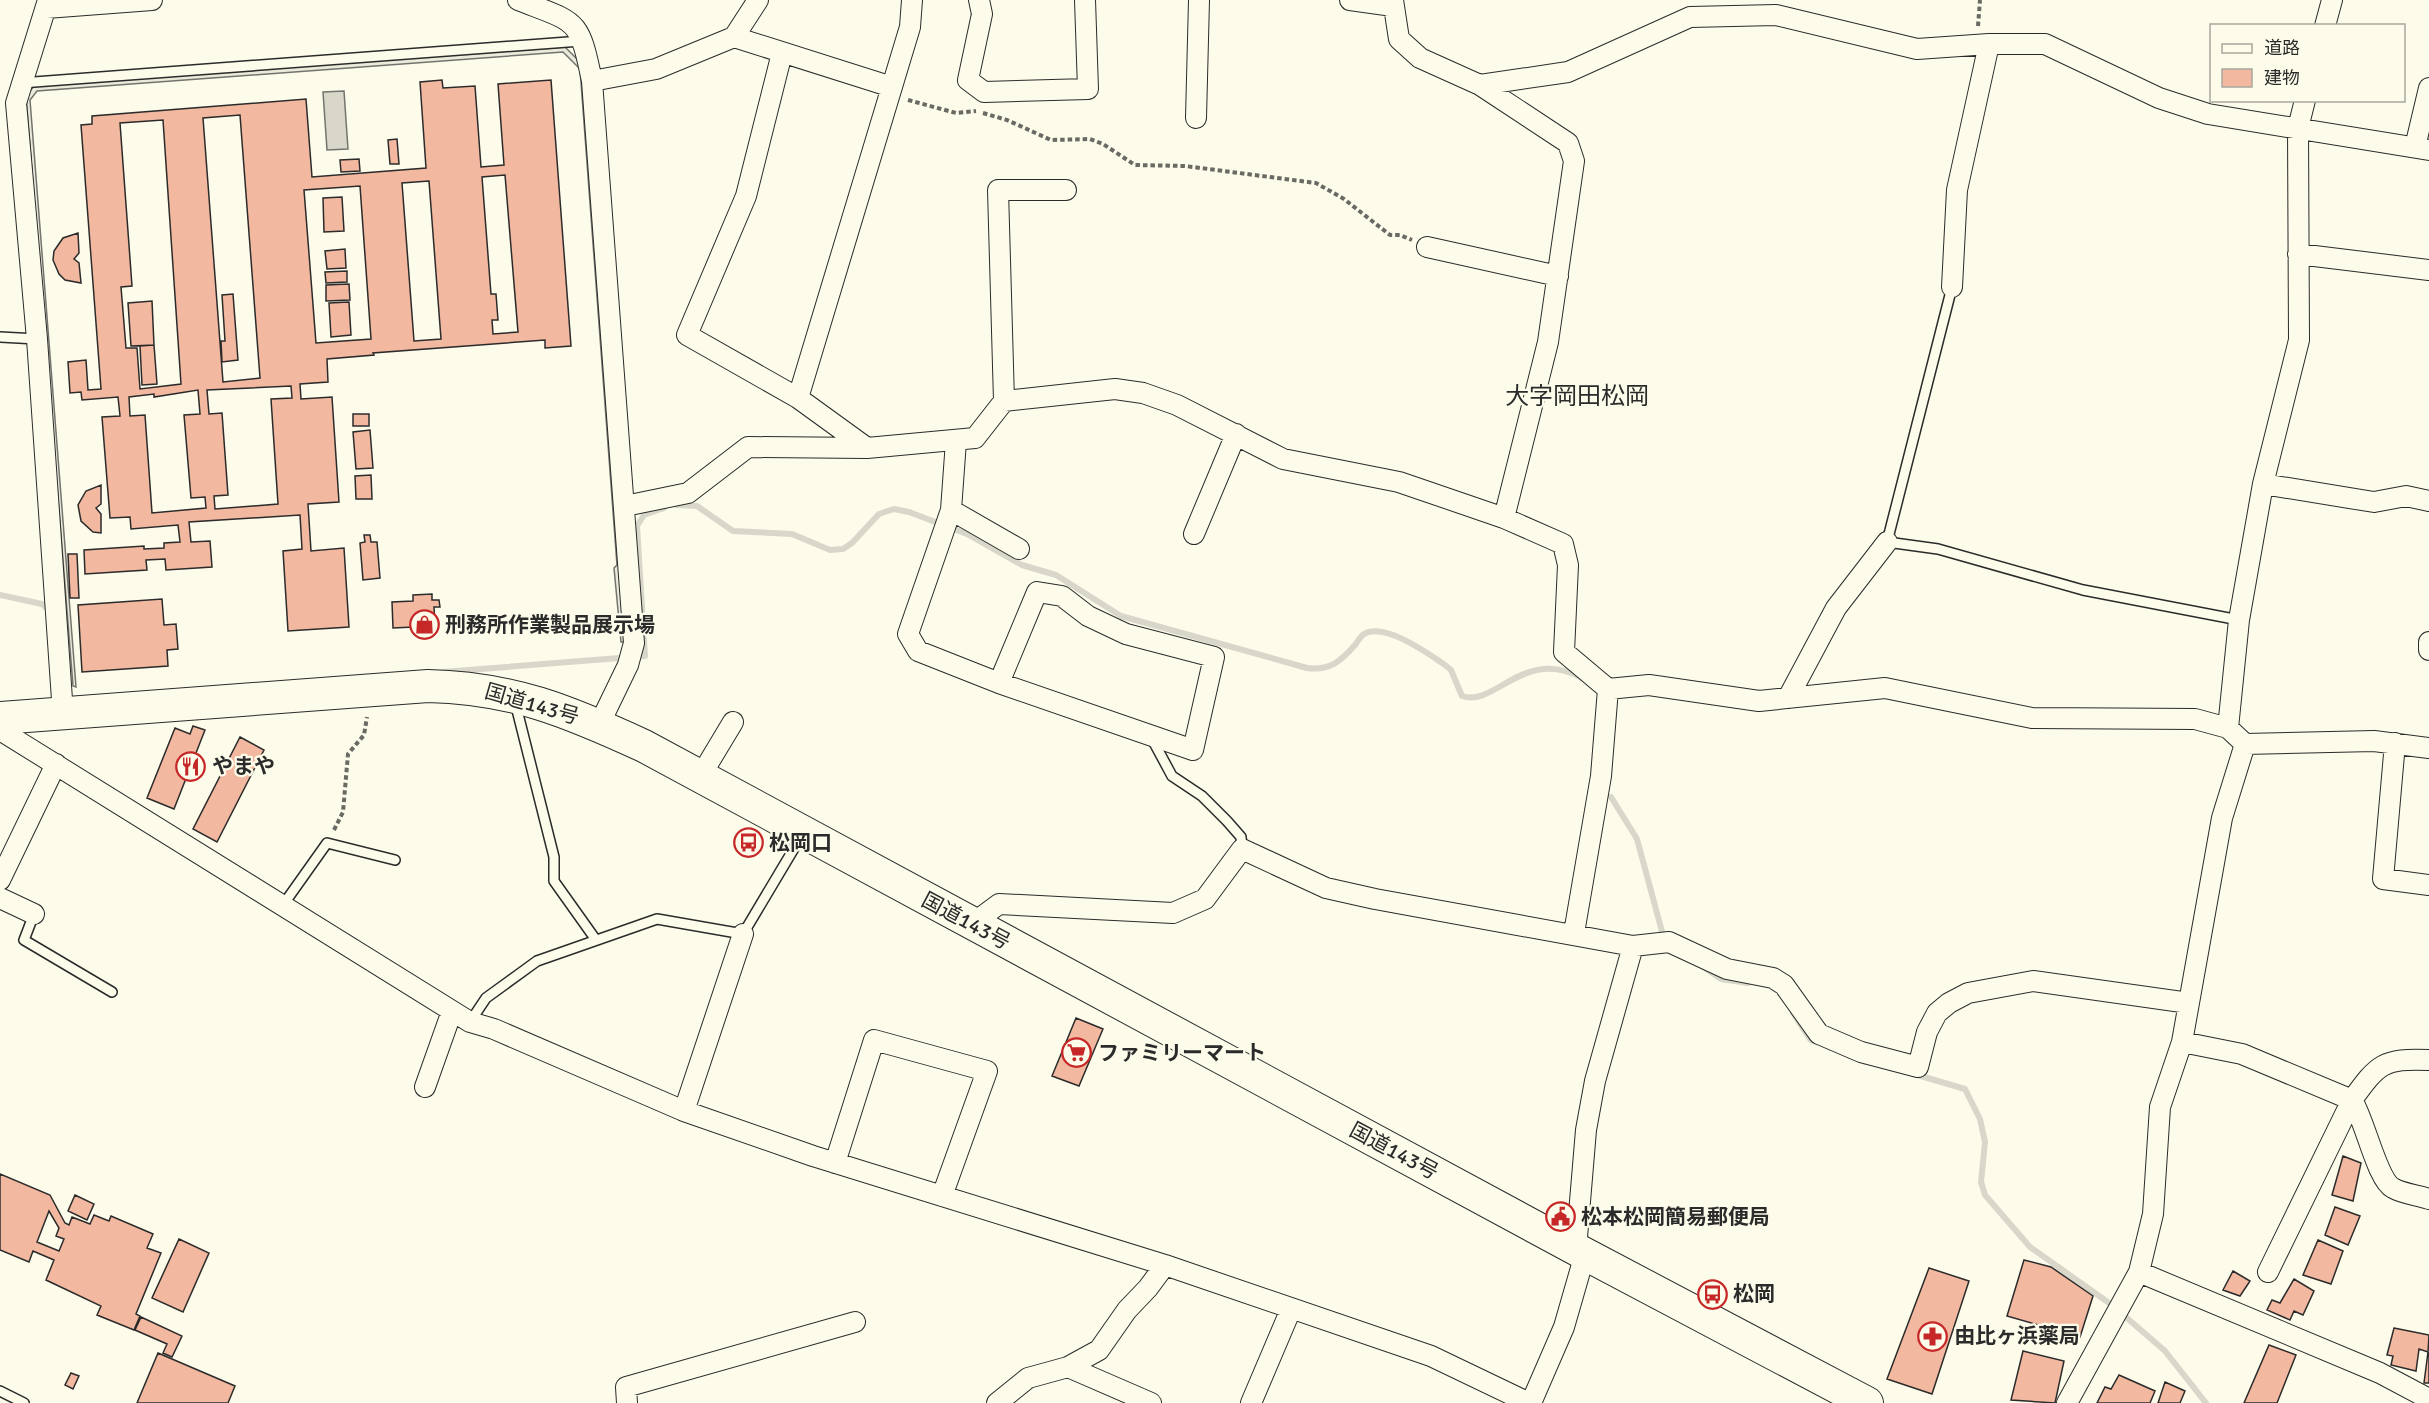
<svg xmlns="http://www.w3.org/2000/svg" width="2429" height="1403" viewBox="0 0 2429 1403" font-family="Signika,'Noto Sans JP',sans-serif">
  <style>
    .parking { fill: #eceadb; stroke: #74746e; stroke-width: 1.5 }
    .water { fill: #d8d7c9; stroke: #74746e; stroke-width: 1.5 }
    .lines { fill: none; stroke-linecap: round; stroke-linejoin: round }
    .stream { stroke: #d8d7c9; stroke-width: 6 }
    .building { fill: #f2b8a0; stroke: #2b2b2b; stroke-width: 1.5; fill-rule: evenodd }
    .service-casing { stroke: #2b2b2b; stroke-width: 12 }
    .minor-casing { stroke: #2b2b2b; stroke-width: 22 }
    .trunk-casing { stroke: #2b2b2b; stroke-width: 34 }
    .path { stroke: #6a6964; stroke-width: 4; stroke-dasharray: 4.5 3; stroke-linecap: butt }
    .service { stroke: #fdfbea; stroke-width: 9 }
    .minor { stroke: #fdfbea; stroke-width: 20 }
    .trunk { stroke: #fdfbea; stroke-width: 32 }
    .labels { text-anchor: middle; stroke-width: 4.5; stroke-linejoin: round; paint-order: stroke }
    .poi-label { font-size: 21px; font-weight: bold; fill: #2b2b2b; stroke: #fdfbea; text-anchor: start }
    .street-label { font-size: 21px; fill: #2b2b2b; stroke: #fdfbea }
    .quarter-label { font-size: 24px; fill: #2b2b2b; stroke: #fdfbea }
  </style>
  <rect width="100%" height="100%" fill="#fdfbea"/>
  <path class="parking" d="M565,47L584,66L627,642H621L614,568L617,565L580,69L563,52L37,91L30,100L76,687L73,686L26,96L34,86Z"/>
  <path class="water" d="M344,91L348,149L327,150L323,92Z"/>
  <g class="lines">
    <path class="stream" d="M677,505L697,506L733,531L792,534L830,550L843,549L852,543L879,514L894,509L909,512L967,534L1022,565L1056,575L1121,616L1307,668C1330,671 1341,661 1355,645C1357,642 1361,636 1364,634C1385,622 1429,654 1445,665L1451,670L1462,696C1495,708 1524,645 1584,679
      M0,595L42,604L49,610L50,614
      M443,672L645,656L637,526L644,515L664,508
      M1611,797L1637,839L1664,939
      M1705,968L1721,979L1748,983
      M1793,1013L1810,1039L1816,1042
      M1914,1074L1965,1089L1980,1119L1985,1142L1981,1182L1985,1195L2030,1247L2112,1305L2165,1351L2206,1403"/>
  </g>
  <path class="building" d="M442,80L443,88L475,86L481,167L504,165L498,84L551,80L571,346L545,348V340L373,353L374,355L327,359L328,382L300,384L301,399L332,397L339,502L308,504L311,551L344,548L349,627L288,631L283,551L302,549L300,515L189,522L191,542L210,541L212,567L166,570L165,559L146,560L147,570L85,574L84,550L144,546V549L164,548V543L180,542L178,525L131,529L130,517L110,518L102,417L120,416L118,397L82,400L81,392L70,393L68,362L86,360L88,390L101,389L81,125L92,124V116L306,99L312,177L426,168L420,82ZM240,115L260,378L223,382L203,118ZM163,120L181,384L140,389L137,348H126L121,287L132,286L120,123ZM505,175L518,332L493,334L492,320H498L496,294H491L482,177ZM429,181L441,339L414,341L402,183ZM360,186L371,339L316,343L304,190ZM291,386L292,398L271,399L278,504L215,509L214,496L228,495L222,413L209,414L207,390ZM198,390L200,414L184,415L191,498L205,497L206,508L152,513L145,415L130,416L129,397L154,394V397Z
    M397,139L399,164H390L388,140Z
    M359,159L360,171L341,172L340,160Z
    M342,197L344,231L324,232L323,198Z
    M78,233L79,253L74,259L79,263L81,283L65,280L59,274L53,260L54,251L63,238Z
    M345,249L346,268L327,269L325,251Z
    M347,271V282L326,283L325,272Z
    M349,284L350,300L326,301V285Z
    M233,294L238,360L222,362L221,341H225L222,295Z
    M152,301L154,345L131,346L128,303Z
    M349,302L351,335L331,337L329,303Z
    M154,345L157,384L142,385L140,346Z
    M353,414H369V426H353Z
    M370,430L373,468L356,469L353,432Z
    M371,475L372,499H356L355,476Z
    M101,485V504L96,508L101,514V533L93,532L81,521L78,505L86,491Z
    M364,535H370L371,542H377L380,578L363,580L360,543L365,542Z
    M68,554H77L79,598H70Z
    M432,594V600H439L440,607H434L435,626L393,628L392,602L413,601V595Z
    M162,599L164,625L176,624L178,649L167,650L168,666L82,672L78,605Z
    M193,726L205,730L174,809L147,798L175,728L190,734Z
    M240,737L264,750L217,842L193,829Z
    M1076,1018L1103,1029L1079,1086L1052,1076Z
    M2343,1156L2361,1163L2353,1201L2332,1195Z
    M0,1174L50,1195L65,1223L69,1225L72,1217L90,1224L94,1215L109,1221L111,1216L153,1234L147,1248L161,1253L136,1314L140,1316L134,1330L97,1315L101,1306L46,1280L54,1260L33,1251L29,1262L0,1250ZM49,1211L59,1228L56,1236L64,1239L59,1251L37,1242Z
    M75,1195L94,1204L87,1220L68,1211Z
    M2335,1207L2360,1216L2348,1245L2325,1235Z
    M179,1239L209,1253L183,1312L152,1298Z
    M2318,1240L2343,1251L2331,1284L2303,1275Z
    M2024,1260L2051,1267L2093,1296L2080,1337L2007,1316Z
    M1929,1268L1969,1281L1932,1394L1887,1379Z
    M2233,1271L2250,1281L2240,1296L2223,1290Z
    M2294,1279L2314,1291L2303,1315L2294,1311L2290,1320L2267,1310L2272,1300L2280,1303Z
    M141,1317L182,1336L172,1357L163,1353L167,1344L135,1330Z
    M2394,1328L2429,1335L2428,1352L2419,1349L2416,1371L2391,1365L2393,1356L2387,1355Z
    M2269,1345L2296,1355L2277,1403H2244Z
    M2023,1351L2064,1361L2055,1403L2011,1400Z
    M2428,1352L2429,1353V1383H2424Z
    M158,1353L235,1386L228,1403H137Z
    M71,1373L79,1376L73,1389L65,1385Z
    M2119,1375L2155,1391L2150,1403H2097L2105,1387L2111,1389Z
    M2165,1382L2185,1391L2180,1403H2158Z"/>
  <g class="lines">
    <defs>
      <path id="service" d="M21,83L581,41
        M1952,287L1887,542L1938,549L2083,590L2239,620
        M0,337L37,339
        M515,702L554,857V881L596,940
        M1151,737L1172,776L1202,796L1227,821L1241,837L1242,849
        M283,905L327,843L395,860
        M34,914L24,940L112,992
        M470,1022L486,998L537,961L657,919L743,934L802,835
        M0,1391L24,1403"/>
      <path id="minor" d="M48,0L16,103L37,339L63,714
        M518,0C577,23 579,17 592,81L634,643L628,665L599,725
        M979,0L982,14L968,80L984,92L1088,89L1085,0
        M1350,0L1393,6
        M1393,0L1399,39L1420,58L1480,85L1568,143L1574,161L1548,342L1504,518
        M46,8L152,0
        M2325,26L2332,0
        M734,37L892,87
        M782,53L746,196L687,335L798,398
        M592,81L656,69L734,37L758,0
        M1480,85L1568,72L1690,17L1776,15L1917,49L1989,44H2045L2159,98L2208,114L2429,150
        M2305,100L2298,128L2299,340L2263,484L2239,620L2228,728L2245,744L2374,741L2429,748
        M1196,118L1199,0
        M2415,147L2429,88
        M1427,247L1558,276
        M2298,254L2429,270
        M1952,287L1957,190L1989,44
        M1004,401L998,190H1066
        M956,441L951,510L908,634L918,651L999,683L1193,750L1214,657L1126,634L1088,616L1062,596L1037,592L999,683
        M867,448L798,398L910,27L912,0
        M2263,484L2374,502L2406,496L2429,501
        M625,506L688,493L748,447L867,448L975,438L1004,401L1115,389L1143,393L1177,405L1283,459L1399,482L1504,518L1563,544L1568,565L1564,652L1608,689L1649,685L1759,701L1885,688L2032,718L2195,719L2228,728
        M951,510L1019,549
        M1194,534L1236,434
        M2429,642V650
        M1788,698L1836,608L1887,542
        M0,730L470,1022L494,1029L684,1111L813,1156L1165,1265L1431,1356L1529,1403
        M2395,743L2383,879L2429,885
        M700,777L733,722
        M0,880L56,764
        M0,898L34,914
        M972,924L999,904L1173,913L1205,899L1242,849L1326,888L1375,899L1633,946L1669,942L1727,969L1773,978L1784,985L1819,1034L1861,1052L1918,1067L1927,1032L1937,1013L1949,1003L1968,993L2033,981L2189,1003
        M1574,933L1601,776L1608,689
        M2182,1042L2242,1054L2352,1100C2378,1064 2383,1058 2429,1060
        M425,1087L452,1011
        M684,1111L743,934
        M835,1163L874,1040L987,1071L942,1196
        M1576,1249L1586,1130L1595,1081L1633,946
        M2139,1272L2380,1373L2429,1399
        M2268,1272L2352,1100C2365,1120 2377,1180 2393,1188C2403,1194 2418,1195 2429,1199
        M1068,1367L1151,1403
        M627,1403L626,1387L855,1322
        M997,1403L1028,1378L1068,1367L1099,1350L1127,1310L1148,1288L1165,1265
        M1251,1403L1291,1309
        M1531,1403L1564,1327L1585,1254
        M2067,1403L2139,1272L2153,1214L2160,1107L2182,1042L2222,818L2245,744"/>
      <path id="trunk" d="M0,718L428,686C513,688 568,711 644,746L1585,1254L1867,1403"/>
    </defs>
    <use href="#service" class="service-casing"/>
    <use href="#minor" class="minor-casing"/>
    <use href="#trunk" class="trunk-casing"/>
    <path class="path" d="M1978,26L1980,0
      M908,100L956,113L976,111
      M983,113L1007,120L1051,140L1090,139L1103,144L1135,165L1185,166L1316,183L1344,199L1390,235H1400L1412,240
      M334,830L343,812L348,754L364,735L367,717"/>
    <use href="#service" class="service"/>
    <use href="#minor" class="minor"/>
    <use href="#trunk" class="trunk"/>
  </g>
  <defs>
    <symbol id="shop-ring" viewBox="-11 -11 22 22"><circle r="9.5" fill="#fdfbea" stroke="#c62828" stroke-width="1.5"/><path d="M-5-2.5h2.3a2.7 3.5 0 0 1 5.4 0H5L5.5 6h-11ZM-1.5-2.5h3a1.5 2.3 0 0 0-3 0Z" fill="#c62828"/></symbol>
    <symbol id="restaurant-ring" viewBox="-11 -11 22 22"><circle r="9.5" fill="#fdfbea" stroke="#c62828" stroke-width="1.5"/><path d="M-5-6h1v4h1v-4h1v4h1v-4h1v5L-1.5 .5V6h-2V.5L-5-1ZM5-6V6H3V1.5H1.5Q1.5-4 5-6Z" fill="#c62828"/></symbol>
    <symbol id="bus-ring" viewBox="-11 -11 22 22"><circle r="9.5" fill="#fdfbea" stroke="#c62828" stroke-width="1.5"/><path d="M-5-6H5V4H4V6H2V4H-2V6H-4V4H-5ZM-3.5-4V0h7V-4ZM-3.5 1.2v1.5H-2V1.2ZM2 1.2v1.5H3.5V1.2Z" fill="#c62828"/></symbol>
    <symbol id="supermarket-ring" viewBox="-11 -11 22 22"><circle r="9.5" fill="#fdfbea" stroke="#c62828" stroke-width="1.5"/><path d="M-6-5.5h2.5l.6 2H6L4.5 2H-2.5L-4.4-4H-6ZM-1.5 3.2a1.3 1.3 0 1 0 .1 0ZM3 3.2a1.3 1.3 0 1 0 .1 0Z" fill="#c62828"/></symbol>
    <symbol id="civic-ring" viewBox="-11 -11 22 22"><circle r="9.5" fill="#fdfbea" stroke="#c62828" stroke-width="1.5"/><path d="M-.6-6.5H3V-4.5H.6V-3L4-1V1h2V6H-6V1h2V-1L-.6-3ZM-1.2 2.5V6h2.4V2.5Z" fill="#c62828"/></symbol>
    <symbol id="pharmacy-ring" viewBox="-11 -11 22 22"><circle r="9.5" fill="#fdfbea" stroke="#c62828" stroke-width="1.5"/><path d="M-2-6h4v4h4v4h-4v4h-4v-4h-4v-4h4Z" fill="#c62828"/></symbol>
  </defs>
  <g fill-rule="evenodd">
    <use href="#shop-ring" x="408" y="608" width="33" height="33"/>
    <use href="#restaurant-ring" x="174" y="750" width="33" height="33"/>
    <use href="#bus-ring" x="732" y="826" width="33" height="33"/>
    <use href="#supermarket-ring" x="1060" y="1036" width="33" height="33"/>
    <use href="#civic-ring" x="1544" y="1200" width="33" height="33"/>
    <use href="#bus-ring" x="1696" y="1278" width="33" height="33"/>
    <use href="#pharmacy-ring" x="1916" y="1320" width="33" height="33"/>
  </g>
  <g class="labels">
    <g class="poi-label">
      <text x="445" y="632">刑務所作業製品展示場</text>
      <text x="212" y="773">やまや</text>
      <text x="769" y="850">松岡口</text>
      <text x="1098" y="1060">ファミリーマート</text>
      <text x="1581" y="1224">松本松岡簡易郵便局</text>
      <text x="1733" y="1301">松岡</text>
      <text x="1954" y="1343">由比ヶ浜薬局</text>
    </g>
    <g class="street-label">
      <text transform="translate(532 704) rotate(16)" y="7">国道143号</text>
      <text transform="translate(966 921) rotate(28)" y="7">国道143号</text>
      <text transform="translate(1394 1151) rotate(28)" y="7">国道143号</text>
    </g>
    <g class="quarter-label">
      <text x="1577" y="404">大字岡田松岡</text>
    </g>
  </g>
  <rect x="2210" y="24" width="195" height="78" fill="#fdfbea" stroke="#a9a89e" stroke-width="1.5"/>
  <rect x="2222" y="44" width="30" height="9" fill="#fdfbea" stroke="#a9a89e" stroke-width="1.5"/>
  <text x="2264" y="54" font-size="18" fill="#2b2b2b">道路</text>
  <rect x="2222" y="69" width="30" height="18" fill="#f2b8a0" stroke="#a9a89e" stroke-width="1.5"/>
  <text x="2264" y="84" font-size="18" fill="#2b2b2b">建物</text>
</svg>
